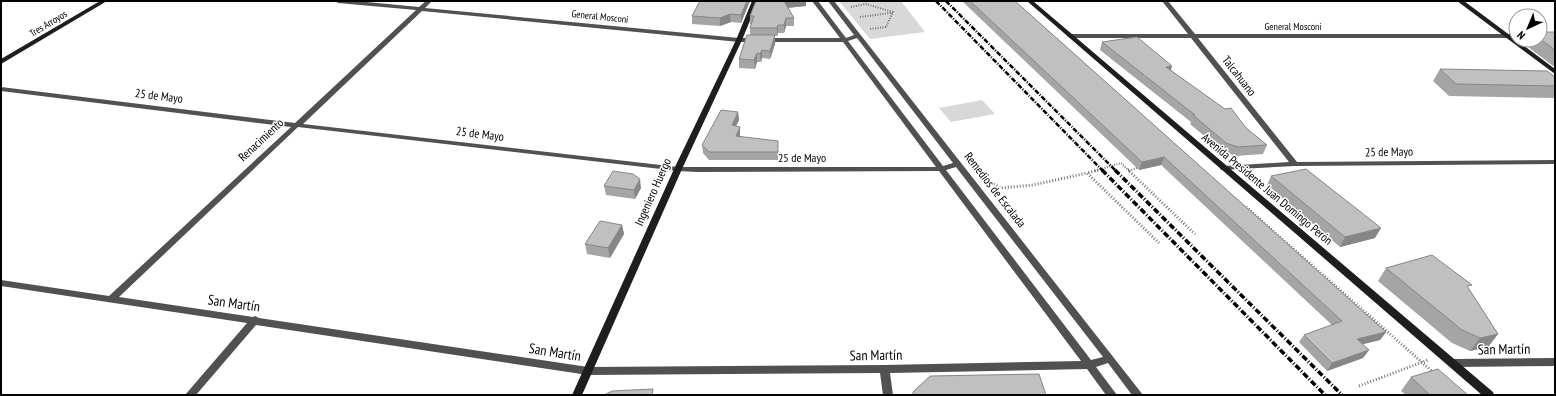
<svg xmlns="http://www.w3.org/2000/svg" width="1556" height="396" viewBox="0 0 1556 396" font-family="'PT Sans Narrow',sans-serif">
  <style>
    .green { fill: #d8d8d8 }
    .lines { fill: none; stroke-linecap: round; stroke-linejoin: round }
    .path-far1 { stroke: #737373; stroke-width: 2; stroke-dasharray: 1 1.5; stroke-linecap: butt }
    .path { stroke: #737373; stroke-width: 3; stroke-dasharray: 1 2; stroke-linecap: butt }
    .street { fill: #515151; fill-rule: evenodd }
    .secondary { fill: #1e1e1e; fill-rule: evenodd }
    .rail-far1 { stroke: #000; stroke-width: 2.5; stroke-dasharray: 5 1.5 1 1.5; stroke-linecap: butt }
    .rail { stroke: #000; stroke-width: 3.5; stroke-dasharray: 6 2 1 2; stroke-linecap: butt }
    .wall { fill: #a5a5a5 }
    .shaded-wall { fill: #868686 }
    .building { fill: #c0c0c0; stroke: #868686 }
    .labels { text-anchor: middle; stroke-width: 3; stroke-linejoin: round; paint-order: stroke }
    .far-street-label { font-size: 10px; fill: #000; stroke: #fff }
    .street-label { font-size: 12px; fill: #000; stroke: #fff }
    .near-street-label { font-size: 14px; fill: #000; stroke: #fff }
  </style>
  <rect width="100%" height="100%" fill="#fff"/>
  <path class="green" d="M839,1H901L925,32L870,39Z
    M982,100L995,114L951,122L939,108Z"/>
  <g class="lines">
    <path class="path-far1" d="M851,7L866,4L893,12L886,27L869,29
      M860,17L891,13
      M1095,171L1121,163L1128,170
      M1129,171L1139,167"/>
    <path class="path" d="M1098,170L1087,173L1159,243
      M1129,170H1128L1195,234
      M991,183L1001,188L1033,185L1087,173
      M1246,207L1434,373
      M1359,386L1428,360"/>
    <path class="street" d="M335,1H356L419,7L426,1H432L425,8L739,38H840L812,1H818L846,38L854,35L828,1H834L1143,395H1132L1108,363L1096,367L1117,395H1106L1087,369L890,373L893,395H883L880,373L588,375L256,325L196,395H185L247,323L1,286V280L109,296L291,127L1,91V87L295,123L416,10L338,3ZM422,11L739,42H843L936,167H678L303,124ZM857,38L953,163L943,166L848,41ZM298,127L678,171L697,172L939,171L1081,361L884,365L588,367L259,318L255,316L253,317L119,297ZM956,167L1103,357L1091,360L946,170Z
      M1162,1H1168L1195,34H1516V38H1198L1297,162L1555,160V164L1295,166L1221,170L1220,168L1224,166L1289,162L1191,38H1070L1067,36L1070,34H1188Z
      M1555,358V366L1453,367L1450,366L1448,363L1450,360L1453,359Z"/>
    <path class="secondary" d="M100,1H107L1,64V59Z
      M752,1H758L742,40L682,169L582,395H572L674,169L736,40Z
      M1027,1H1033L1493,392L1494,395H1482Z
      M1457,1H1464L1555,69V74Z"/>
    <path class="rail-far1" d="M936,1L1103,171
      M946,1L1116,171"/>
    <path class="rail" d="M1102,170L1325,395
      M1115,170L1342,395"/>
  </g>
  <path class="wall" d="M700,1H750L741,23L731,22L720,26L692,24V16Z
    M756,1H806V6L788,8L794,18V26H786L784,33H778L777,36H775V44L770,59L762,58L761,62H757L755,69L739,68V59L750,35V28L751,24H750V16Z
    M962,1H1015L1386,332L1380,340L1362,344L1369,350L1363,358L1327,371L1299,342L1304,335L1332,325L1161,165L1139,170Z
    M1540,32H1555V66H1553L1523,43L1525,40H1540Z
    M1102,42L1172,66L1171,70L1246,128L1267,145L1263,154L1235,156L1222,151L1190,124L1191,122L1100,50Z
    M1440,69L1555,77V98L1449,96L1433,81Z
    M738,112L739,120L736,126L740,127V135L739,137L778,149V160H709L703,153L702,145Z
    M1271,176L1375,238L1340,247L1267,185Z
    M604,186L641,188L635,199L606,195Z
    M622,225L624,234L610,258L587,254L585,244Z
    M1386,268L1469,289L1498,334L1488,347L1470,351L1452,343L1378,281Z
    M1411,377L1468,395H1406L1401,391Z"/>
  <path class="shaded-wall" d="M747,1H750L741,23V15Z
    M784,1H806V6L784,8Z
    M730,14L731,22L720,26V18Z
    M786,18V26L784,33V25Z
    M778,25V33L777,36V28Z
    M775,35V44L770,59V51Z
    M762,50V58L761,62L760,54Z
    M757,53V62L755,69L754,60Z
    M1172,66L1169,74L1166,67Z
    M738,112L739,120L732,134V125Z
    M740,127V135L736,145V136Z
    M1164,157L1161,165L1139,170L1142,162Z
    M640,179L641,188L635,199L634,190Z
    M622,225L624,234L610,258L608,248Z
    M1381,228L1375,238L1340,247L1345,237Z
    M1386,332L1380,340L1352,347L1357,339Z
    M1498,334L1488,347L1470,351L1480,338Z
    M1369,350L1363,358L1327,371L1332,363Z"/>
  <path class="building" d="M700,1H747L741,15L730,14L720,18L692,16Z
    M756,1H784L794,18H786L784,25H778L777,28H750L754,16H750Z
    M970,1H1015L1386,332L1357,339L1369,350L1332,363L1304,335L1342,321L1164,157L1142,162Z
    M1540,32H1555V50L1540,39Z
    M747,35H775L770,51L762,50L760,54L757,53L754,60L739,59Z
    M1137,37L1172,66L1166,67L1225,109L1231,108L1246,128L1267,145L1238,147L1226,143L1193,115H1195L1102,42Z
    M1440,69L1547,71L1555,77V86L1456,84Z
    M721,110L738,112L732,125L740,127L736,136L778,141V152H709L702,145Z
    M1306,169L1381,228L1345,237L1271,176Z
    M613,171L633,174L640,179L634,190L604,186Z
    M600,221L622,225L608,248L585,244Z
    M1432,255L1472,285L1467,286L1498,334L1480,338L1462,330L1386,268Z
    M1438,369L1468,395H1430L1411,377Z
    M1039,374L1046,395H913V392L930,376Z
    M653,389L652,395H604L612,391Z"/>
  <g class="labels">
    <g class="far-street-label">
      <text transform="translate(600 16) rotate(6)" y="4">General Mosconi</text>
      <text transform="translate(48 23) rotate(-31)" y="4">Tres Arroyos</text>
      <text x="1293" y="30">General Mosconi</text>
    </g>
    <g class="street-label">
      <text transform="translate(1239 76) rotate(52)" y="4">Talcahuano</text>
      <text transform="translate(159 96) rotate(7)" y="4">25 de Mayo</text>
      <text transform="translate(480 134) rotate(7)" y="4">25 de Mayo</text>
      <text transform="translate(261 140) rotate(-43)" y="4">Renacimiento</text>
      <text transform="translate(1389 152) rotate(-1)" y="4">25 de Mayo</text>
      <text x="802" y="162">25 de Mayo</text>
      <text transform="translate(1267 189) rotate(40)" y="4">Avenida Presidente Juan Domingo Perón</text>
      <text transform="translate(995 190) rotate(52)" y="4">Remedios de Escalada</text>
      <text transform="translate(653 192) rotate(-66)" y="4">Ingeniero Huergo</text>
    </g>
    <g class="near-street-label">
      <text transform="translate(234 303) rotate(8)" y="5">San Martín</text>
      <text transform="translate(1504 349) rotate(-1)" y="5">San Martín</text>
      <text transform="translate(555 352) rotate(9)" y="5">San Martín</text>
      <text transform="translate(876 355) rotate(-1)" y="5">San Martín</text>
    </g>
  </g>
  <rect width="1556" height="396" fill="none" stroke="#000000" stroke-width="4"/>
  <g transform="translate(1528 28) rotate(224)"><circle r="19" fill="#ffffff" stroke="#999999"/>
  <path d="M0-3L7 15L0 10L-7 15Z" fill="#000000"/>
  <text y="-6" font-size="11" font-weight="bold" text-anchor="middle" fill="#000000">N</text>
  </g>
</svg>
